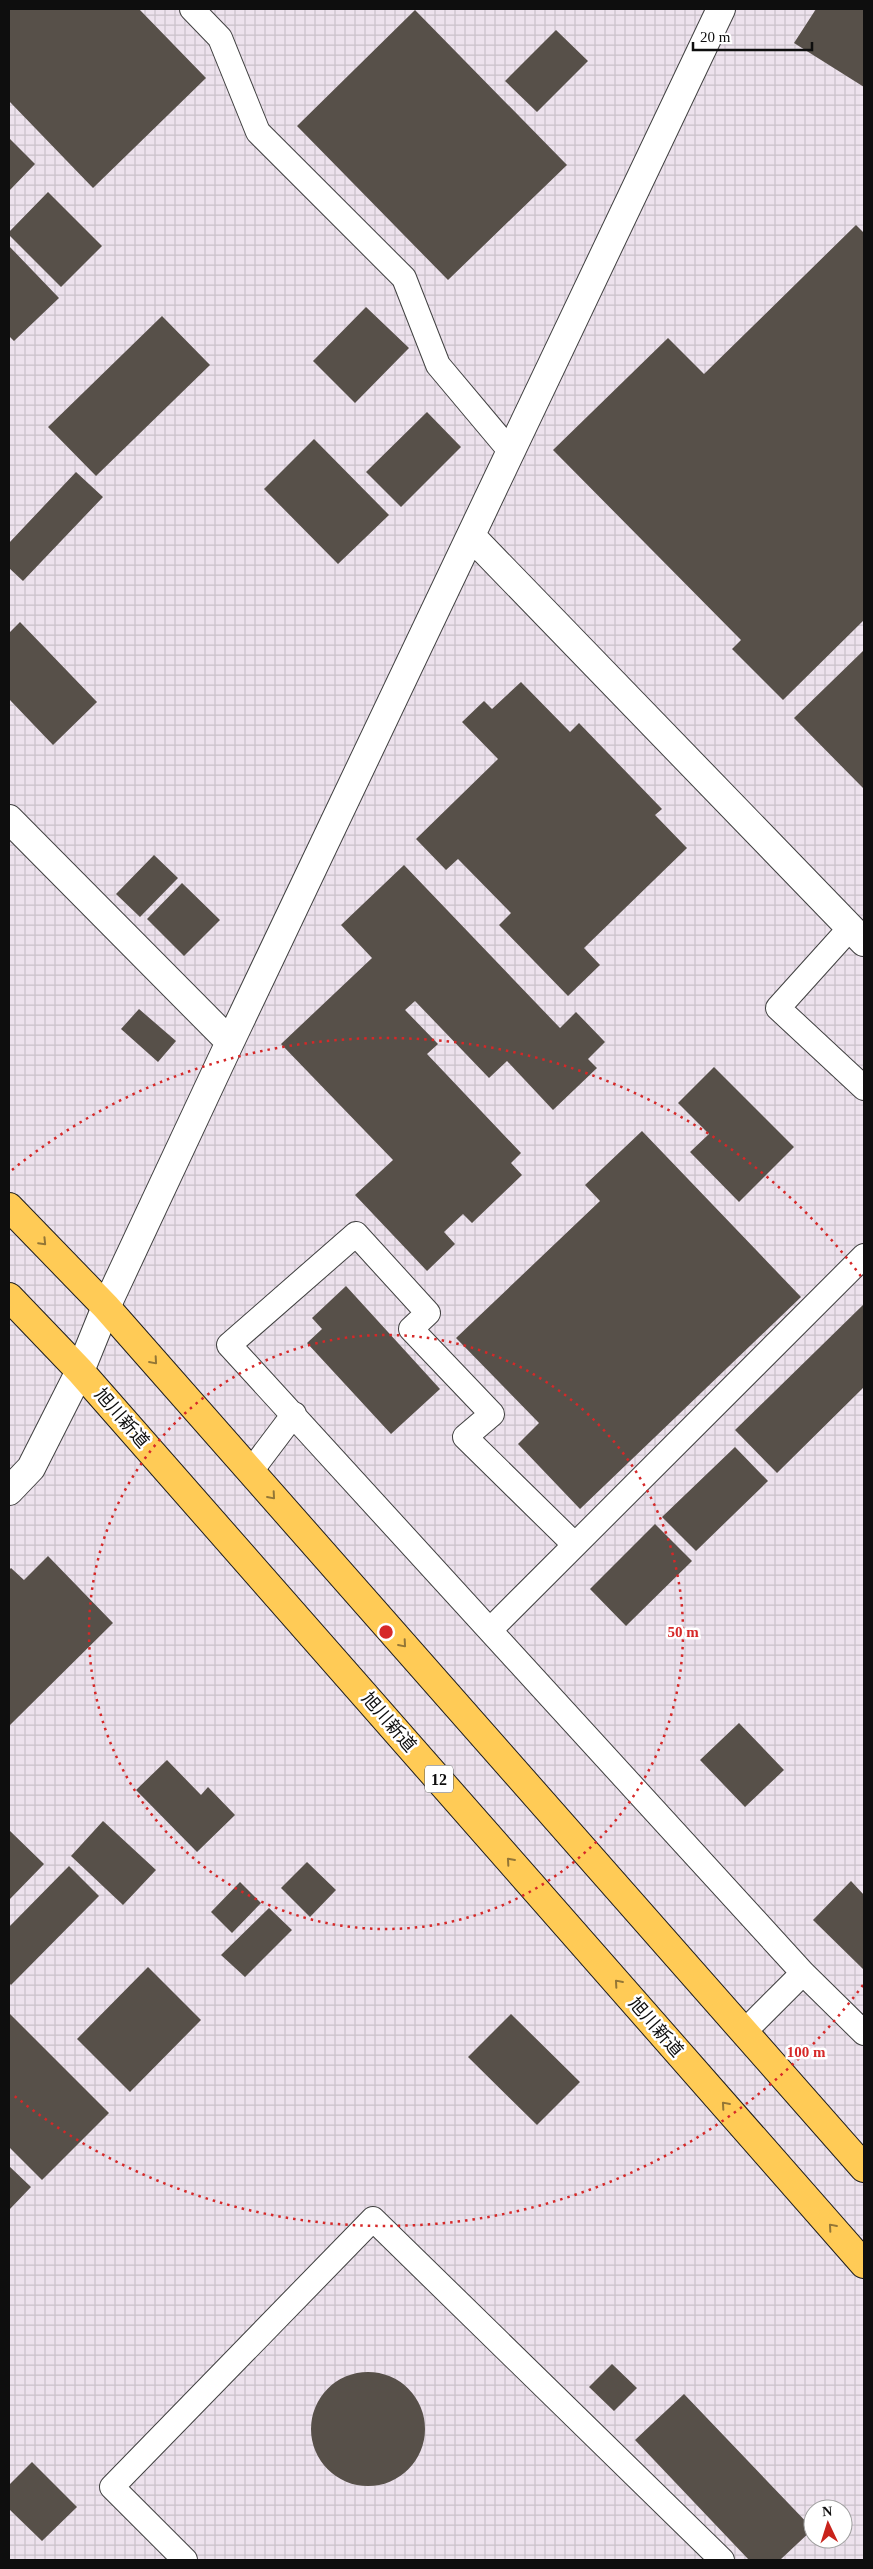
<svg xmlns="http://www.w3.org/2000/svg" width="873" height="2569" viewBox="0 0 873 2569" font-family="'Times New Roman','Noto Sans JP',serif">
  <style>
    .industrial { fill: url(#industrial-grid); fill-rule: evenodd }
    .building { fill: #575049 }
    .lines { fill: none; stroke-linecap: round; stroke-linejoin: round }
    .service-casing { stroke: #414141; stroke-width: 26 }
    .minor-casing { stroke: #414141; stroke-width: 30 }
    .trunk-casing { stroke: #1f1f1f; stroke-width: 30 }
    .service { stroke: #fff; stroke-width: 24 }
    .minor { stroke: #fff; stroke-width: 28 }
    .trunk { stroke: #ffcb56; stroke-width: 28 }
    .oneway { stroke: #937636 }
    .ring { fill: none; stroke: #d62828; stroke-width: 2.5; stroke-dasharray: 2.5 5 }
    .labels { text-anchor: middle; stroke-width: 5; stroke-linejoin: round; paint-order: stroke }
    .shield { fill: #fff; stroke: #565656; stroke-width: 1 }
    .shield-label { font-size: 16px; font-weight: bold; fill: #0e0e0e }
    .street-label { font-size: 18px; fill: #0e0e0e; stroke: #fff }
    .centre { fill: #d62828; stroke: #fff; stroke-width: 2.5 }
    .ring-label { font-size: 15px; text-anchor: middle; font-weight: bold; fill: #d62828; stroke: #fff; stroke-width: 5; stroke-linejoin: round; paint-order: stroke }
  </style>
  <defs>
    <pattern id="industrial-grid" width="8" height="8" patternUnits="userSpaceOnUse" patternTransform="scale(1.25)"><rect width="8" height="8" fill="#ede2ed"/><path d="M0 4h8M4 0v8" fill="none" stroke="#cac1ca"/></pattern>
  </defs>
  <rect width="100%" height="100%" fill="#fffdef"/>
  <path class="industrial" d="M9,9H864V2560H9ZM813,2509H843V2539H813Z"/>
  <path class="building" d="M9,9H139L206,78L93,188L9,101Z
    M816,9H864V87L794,43Z
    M415,10L567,165L448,280L297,126Z
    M556,30L588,61L537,112L505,81Z
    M9,138L35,164L9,191Z
    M48,192L102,246L61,287L9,235V232Z
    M856,225L864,233V620L783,700L732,649L741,640L553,450L668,338L704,374Z
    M9,246L59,298L14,341L9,336Z
    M366,307L409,348L355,403L313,361Z
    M162,316L210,365L96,476L48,427Z
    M427,412L461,447L401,507L366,472Z
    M314,439L389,515L338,564L264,489Z
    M76,472L103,497L23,581L9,568V543Z
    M20,622L97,702L53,745L9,699V633Z
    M864,650V789L794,718Z
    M521,682L570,732L579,723L662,809L655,815L687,848L584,948L600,965L568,996L499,925L511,913L458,859L446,870L416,839L498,759L462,722L484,701L492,709Z
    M154,855L178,878L140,917L116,894Z
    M404,865L560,1028L576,1012L605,1042L588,1059L597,1068L553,1110L507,1061L489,1078L415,1001L405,1010L438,1044L427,1054L521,1153L511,1163L522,1175L472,1223L463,1214L444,1232L455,1244L427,1271L355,1195L393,1160L281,1044L372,958L341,925Z
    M182,883L220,920L184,956L147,919Z
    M139,1009L176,1041L158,1062L121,1029Z
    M714,1067L794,1147L739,1202L690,1152L709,1134L678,1103Z
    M642,1131L801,1297L580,1509L518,1444L539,1423L456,1338L600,1201L585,1185Z
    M346,1286L440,1389L391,1434L307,1343L322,1329L312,1318Z
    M864,1304V1387L777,1473L735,1430Z
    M735,1447L768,1481L696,1551L662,1517Z
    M655,1524L692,1561L626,1626L590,1589Z
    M48,1556L113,1623L9,1726V1570L11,1568L24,1580Z
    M739,1723L784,1770L745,1807L700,1760Z
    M167,1760L201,1795L208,1787L235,1815L197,1852L136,1790Z
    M103,1821L156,1870L123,1905L71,1856Z
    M9,1830L44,1864L9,1900Z
    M307,1862L336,1890L310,1917L281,1888Z
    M69,1866L99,1896L11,1985L9,1983V1927Z
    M851,1881L864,1895V1970L813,1920Z
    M240,1882L261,1903L232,1933L211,1912Z
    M269,1908L292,1930L245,1977L221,1955Z
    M148,1967L201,2020L130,2092L77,2039Z
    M9,2013L109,2113L42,2180L9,2147Z
    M511,2014L580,2082L537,2125L468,2057Z
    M9,2166L31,2187L9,2210Z
    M612,2364L637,2388L614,2411L589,2387Z
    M311 2429a57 57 0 1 1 114 0a57 57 0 1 1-114 0Z
    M684,2394L813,2529L780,2560H749L635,2440Z
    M32,2462L77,2507L42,2541L9,2509V2485Z"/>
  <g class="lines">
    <defs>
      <path id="service" d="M192,9L220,38L258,132L404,278L438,365L511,452
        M851,927L778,1008L864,1088
        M251,1471L294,1414
        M575,1545L465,1437L492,1414L411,1329L428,1313L356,1234L229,1345L803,1973L864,2033
        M490,1630L864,1256
        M744,2032L803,1973
        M185,2560L112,2487L373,2219L722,2560"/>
      <path id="minor" d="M471,536L864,942
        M9,819L230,1042
        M9,1491L31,1468L80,1371L106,1307L230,1042L721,9"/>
      <path id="trunk" d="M9,1207L106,1307L864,2168
        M9,1297L80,1371L864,2264"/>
    </defs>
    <use href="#service" class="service-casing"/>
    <use href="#minor" class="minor-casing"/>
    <use href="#trunk" class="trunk-casing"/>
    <use href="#service" class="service"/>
    <use href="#minor" class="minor"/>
    <use href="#trunk" class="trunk"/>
  </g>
  <defs><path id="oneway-chevron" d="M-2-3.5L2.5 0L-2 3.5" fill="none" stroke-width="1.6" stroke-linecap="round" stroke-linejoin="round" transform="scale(1.25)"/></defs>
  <g class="oneway">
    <use href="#oneway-chevron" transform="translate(43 1242) rotate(46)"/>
    <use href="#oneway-chevron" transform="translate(154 1361) rotate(49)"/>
    <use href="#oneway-chevron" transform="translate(272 1496) rotate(49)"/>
    <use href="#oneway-chevron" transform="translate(403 1644) rotate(49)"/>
    <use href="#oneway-chevron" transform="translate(510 1861) rotate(-131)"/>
    <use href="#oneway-chevron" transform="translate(618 1983) rotate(-131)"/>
    <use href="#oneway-chevron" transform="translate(725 2105) rotate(-131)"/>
    <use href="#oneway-chevron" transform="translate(832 2227) rotate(-131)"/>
  </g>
  <g class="ring">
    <circle cx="386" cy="1632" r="297"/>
    <path d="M863 1985A594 594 0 0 1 12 2094M12 1170A594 594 0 0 1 863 1279"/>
  </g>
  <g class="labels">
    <rect class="shield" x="425" y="1765.5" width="28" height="27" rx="4"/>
    <g class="shield-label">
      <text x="439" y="1785">12</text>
    </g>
    <g class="street-label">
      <text transform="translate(122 1418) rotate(49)" y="6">旭川新道</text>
      <text transform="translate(389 1722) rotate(49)" y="6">旭川新道</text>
      <text transform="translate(656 2027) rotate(49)" y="6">旭川新道</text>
    </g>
  </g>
  <circle cx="386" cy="1632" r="8" class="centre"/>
  <g class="ring-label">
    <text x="683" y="1637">50 m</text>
    <text x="806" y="2057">100 m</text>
  </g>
  <rect width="873" height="2569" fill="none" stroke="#0e0e0e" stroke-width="20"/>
  <g transform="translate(828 2524) rotate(356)"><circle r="24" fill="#ffffff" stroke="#9f9f9f"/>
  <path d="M0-4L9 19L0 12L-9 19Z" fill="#c8231b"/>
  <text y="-8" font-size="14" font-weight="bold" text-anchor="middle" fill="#0e0e0e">N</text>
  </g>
  <path d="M693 42v8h119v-8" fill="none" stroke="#0e0e0e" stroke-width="2.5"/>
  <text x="700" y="42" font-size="15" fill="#0e0e0e" stroke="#ffffff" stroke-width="4" paint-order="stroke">20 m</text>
</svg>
